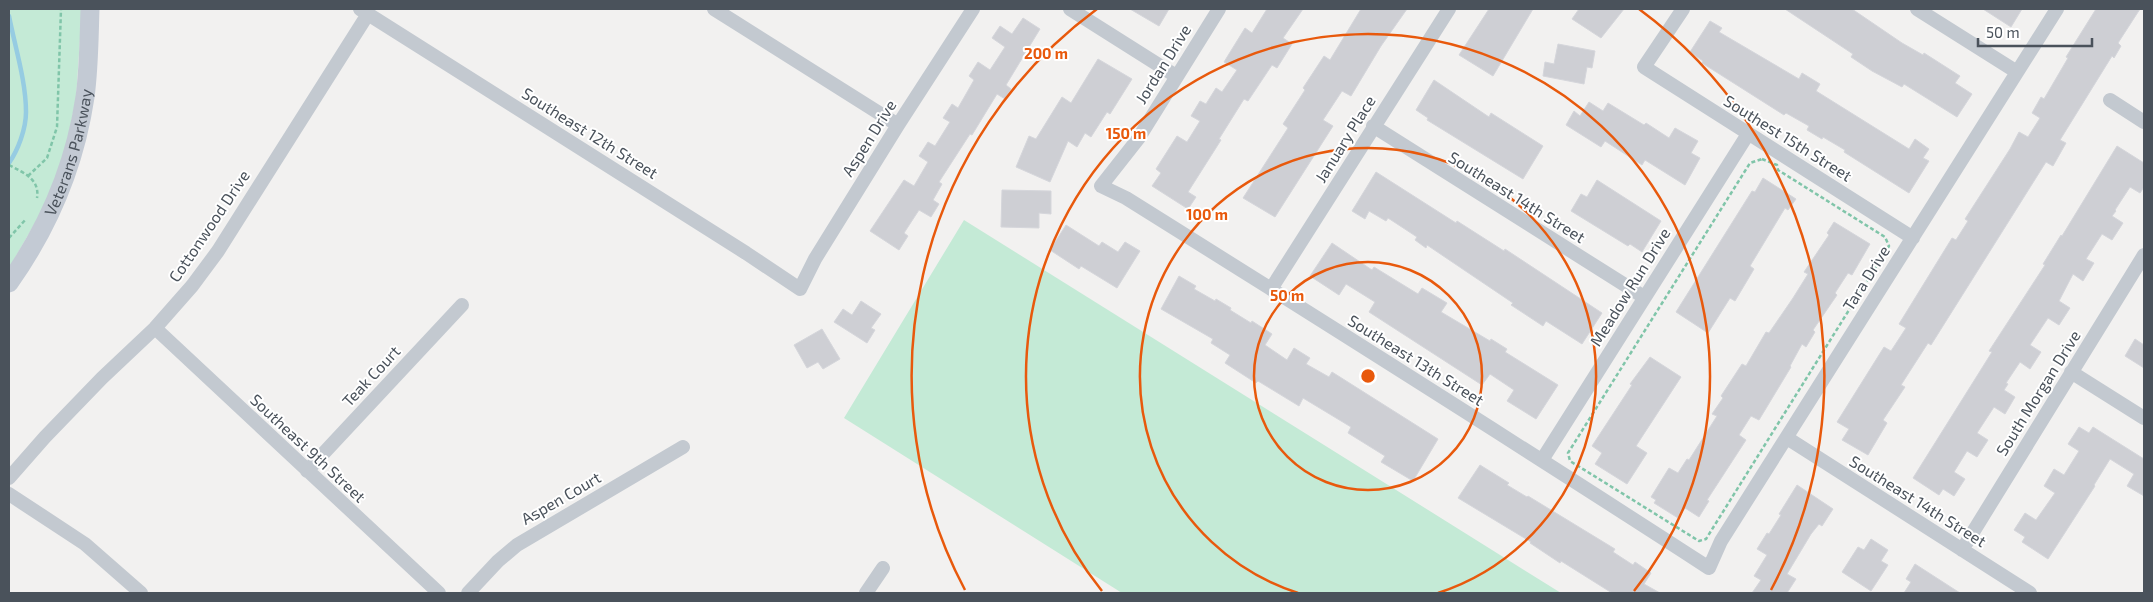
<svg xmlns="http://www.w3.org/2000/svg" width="2153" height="602" viewBox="0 0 2153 602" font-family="'Exo 2',sans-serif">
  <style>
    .green { fill: #c4ead6 }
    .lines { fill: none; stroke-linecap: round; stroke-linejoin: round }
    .stream { stroke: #96cce2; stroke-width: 4.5 }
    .building { fill: #cecfd4; stroke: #d5d6db }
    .path { stroke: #80c5a9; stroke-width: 2.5; stroke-dasharray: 4 2.5; stroke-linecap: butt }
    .street { stroke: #c3c9d0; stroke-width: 14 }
    .secondary { stroke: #c3cad4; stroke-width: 19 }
    .ring { fill: none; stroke: #e8590c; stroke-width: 2.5 }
    .labels { text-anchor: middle; stroke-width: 4; stroke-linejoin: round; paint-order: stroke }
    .street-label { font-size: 16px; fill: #4a525b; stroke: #fff }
    .centre { fill: #e8590c; stroke: #fff; stroke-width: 2.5 }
    .ring-label { font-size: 15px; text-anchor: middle; font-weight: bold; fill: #e8590c; stroke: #fff; stroke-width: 4; stroke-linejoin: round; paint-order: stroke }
  </style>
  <rect width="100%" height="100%" fill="#f2f1f0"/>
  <path class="green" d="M9,9H82L76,98L64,157L42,211L9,268Z
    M964,220L1561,593H1122L844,418Z"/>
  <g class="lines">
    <path class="stream" d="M9,16C15,47 26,81 26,112C26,129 18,150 9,163"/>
  </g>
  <path class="building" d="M1130,9H1169L1159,26Z
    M1267,9H1303L1283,38L1292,44L1277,68L1272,65L1248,101L1244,99L1219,139L1221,140L1188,192L1196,197L1188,209L1152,186L1161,173L1156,169L1177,136L1187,142L1200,121L1191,116L1200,101L1206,104L1216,88L1222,92L1237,70L1224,62L1245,28L1252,33Z
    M1361,9H1407L1381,46L1351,96L1342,91L1323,120L1333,126L1275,217L1243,198L1288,128L1283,124L1305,90L1303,88L1324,56L1330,60Z
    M1489,9H1533L1493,76L1459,55Z
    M1579,9H1624L1601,38L1572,19Z
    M1785,9H1852L1902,43L1923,55L1924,53L1960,76L1955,83L1972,94L1957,117L1904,84L1902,87L1872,71L1851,57L1853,54Z
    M1983,9H2022L2011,27Z
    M2096,9H2140L2118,43L2121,46L2114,58L2112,56L2060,140L2066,143L2053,166L2046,162L1931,345L1928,343L1901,385L1905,387L1883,420L1887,423L1868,455L1842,440L1849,429L1837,422L1884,347L1891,351L1906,328L1899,324L1952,238L1956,240L1968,221L1965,219L2010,149L2019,132L2028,137L2040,118L2032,113L2041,97L2044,99L2068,58L2066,57Z
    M1023,18L1040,29L1006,85L1011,89L1005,99L997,94L972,135L970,134L939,182L942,184L933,200L939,204L931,217L919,210L904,233L908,236L899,250L870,231L904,180L914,186L928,162L919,156L928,142L935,146L950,122L943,118L952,104L958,108L974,80L969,76L978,62L990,70L1005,47L992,38L1000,26L1012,34Z
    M1710,21L1722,28L1719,32L1799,79L1802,73L1820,84L1816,91L1909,149L1915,139L1929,149L1923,158L1929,161L1909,193L1844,152L1845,150L1823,137L1822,139L1807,130L1809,126L1786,113L1784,115L1702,63L1703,61L1690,52Z
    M1558,44L1595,51L1592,68L1587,67L1584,84L1543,76L1545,62L1554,64Z
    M1098,59L1132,79L1110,114L1107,112L1091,137L1085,133L1077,147L1068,141L1050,182L1016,167L1029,136L1036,139L1062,97L1071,103Z
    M1434,80L1489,117L1491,113L1543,146L1523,179L1427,120L1428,118L1416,110Z
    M1589,102L1603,111L1608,103L1644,125L1646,123L1669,138L1675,128L1698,141L1691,153L1700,158L1685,185L1645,160L1642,165L1605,141L1601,147L1566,125L1574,111L1580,116Z
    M2117,146L2144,163V187L2140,193L2130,187L2115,210L2116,211L2112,216L2123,223L2112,240L2102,234L2086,259L2094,263L2083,281L2073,274L2059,301L2070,308L2059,325L2048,318L2030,345L2041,352L2030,369L2020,362L2006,383L2008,384L2004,390L2015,397L2005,414L1994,407L1977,433L1988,440L1977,457L1967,451L1954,472L1965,479L1954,496L1943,489L1939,495L1913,478L1992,352L1989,351L2045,265L2043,264L2061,235L2062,236Z
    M1376,172L1456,223L1457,221L1504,251L1505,249L1602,313L1582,344L1546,321L1543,326L1511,305L1513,303L1427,245L1426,248L1415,240L1417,237L1388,218L1386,221L1369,211L1365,219L1352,211Z
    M1763,178L1796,199L1788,210L1785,208L1750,266L1754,269L1735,301L1730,298L1708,333L1676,312L1752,191L1755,192Z
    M1597,180L1661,221L1642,252L1630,244L1628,246L1571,211L1581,194L1587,197Z
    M1002,190L1051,191V214L1039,213V228L1001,227Z
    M1834,222L1870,244L1852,275L1848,273L1835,293L1837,295L1813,330L1815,332L1806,347L1802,344L1790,366L1791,367L1759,420L1751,416L1739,435L1746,440L1707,500L1709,501L1699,517L1685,508L1678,518L1654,503L1656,500L1651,497L1669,468L1678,473L1687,459L1689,460L1717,416L1712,414L1723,398L1721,396L1742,364L1746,366L1766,332L1769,333L1793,298L1808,274L1804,272L1829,235L1827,233Z
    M1066,225L1099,246L1102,242L1118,252L1125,242L1140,251L1117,288L1081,266L1079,269L1050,250Z
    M1332,243L1372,270L1374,267L1418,294L1422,288L1447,303L1441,312L1490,341L1491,339L1507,349L1505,352L1558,385L1536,419L1507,401L1514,390L1490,374L1482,385L1369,312L1375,302L1346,284L1339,295L1310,276Z
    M1179,276L1196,286L1194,289L1215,301L1216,299L1231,308L1230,310L1251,323L1252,321L1272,334L1265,345L1287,360L1294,348L1310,358L1306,364L1329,377L1332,372L1438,439L1413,481L1381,462L1385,456L1348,433L1351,427L1303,398L1299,406L1258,381L1256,383L1225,363L1230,355L1211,343L1213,339L1161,309Z
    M861,301L881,314L871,328L875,330L867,343L834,322L843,309L852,315Z
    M822,329L840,359L823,369L818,362L807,368L794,345Z
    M2135,339L2144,345V368L2125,356Z
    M1650,357L1681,377L1636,446L1647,453L1627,484L1595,464L1602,453L1592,446L1632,385L1630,384Z
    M2079,427L2089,433L2093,427L2144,459V496L2127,486L2134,474L2110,459L2094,485L2095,486L2048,559L2022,542L2025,537L2014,530L2025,513L2036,520L2055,493L2044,486L2054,469L2064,475L2079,451L2068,444Z
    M1480,465L1509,483L1507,485L1527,497L1528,496L1615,549L1613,552L1633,565L1635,562L1651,573L1644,584L1660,593H1612L1561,561L1560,563L1530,543L1531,542L1458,498Z
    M1797,485L1833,509L1822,526L1819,524L1811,534L1787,574L1796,579L1787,593H1752L1761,580L1754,576L1767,555L1757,549L1767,533L1769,534L1781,515L1779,514Z
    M1871,539L1888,550L1881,561L1888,565L1871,591L1842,572L1858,547L1864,550Z
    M1915,564L1960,593H1904L1911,582L1906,579Z"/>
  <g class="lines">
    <path class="path" d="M1762,159L1777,165L1778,170L1885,237L1889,246L1706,539L1699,541L1570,461L1568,453L1750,163Z
      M9,165C24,173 40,179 37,198
      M28,176L47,158L57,127L61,9
      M9,238L26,219"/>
    <path class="street" d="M360,9L746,253L800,289L815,259L898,125L973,9
      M714,9L898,125
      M1070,9L1176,76
      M1219,9L1138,139L1101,186L1126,198C1321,320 1516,443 1709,568L1721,541L2057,9
      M1683,9L1644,67L1913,238
      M1917,9L2017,72
      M2110,100L2144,122
      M1373,126L1644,297
      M1271,289L1449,9
      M155,328L439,593
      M2071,372L2144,418
      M1787,438L2030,593
      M1542,460L1748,134
      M307,471L462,305
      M9,478L45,437L102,378L155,328L192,286L218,251L368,14
      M9,494L85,544L141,593
      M1962,550L2144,255
      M468,593L498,561L517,545L683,447
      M866,593L883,568"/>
    <path class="secondary" id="s1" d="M9,283C48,228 75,164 85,97C89,68 89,38 90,9"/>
  </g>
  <g class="ring">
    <circle cx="1368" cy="376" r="114"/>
    <path d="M1298 593A228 228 0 1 1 1438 593"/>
    <path d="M1102 591A342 342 0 1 1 1634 591"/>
    <path d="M965 590A456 456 0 0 1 1097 9M1639 9A456 456 0 0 1 1771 590"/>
  </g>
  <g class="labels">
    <g class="street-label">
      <text transform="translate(1163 64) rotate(-58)" y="6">Jordan Drive</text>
      <text transform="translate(590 133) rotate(32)" y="6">Southeast 12th Street</text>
      <text transform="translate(869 138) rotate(-58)" y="6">Aspen Drive</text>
      <text transform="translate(1788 138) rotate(32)" y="6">Southest 15th Street</text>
      <text transform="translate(1345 139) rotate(-58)" y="6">January Place</text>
      <text dy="6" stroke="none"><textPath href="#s1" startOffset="145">Veterans Parkway</textPath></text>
      <text transform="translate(1517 197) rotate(32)" y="6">Southeast 14th Street</text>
      <text transform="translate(209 226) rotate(-56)" y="6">Cottonwood Drive</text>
      <text transform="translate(1866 278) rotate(-58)" y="6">Tara Drive</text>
      <text transform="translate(1630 287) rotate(-58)" y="6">Meadow Run Drive</text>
      <text transform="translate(1416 360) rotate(32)" y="6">Southeast 13th Street</text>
      <text transform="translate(371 376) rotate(-47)" y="6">Teak Court</text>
      <text transform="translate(2038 393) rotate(-58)" y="6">South Morgan Drive</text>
      <text transform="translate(308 448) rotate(43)" y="6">Southeast 9th Street</text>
      <text transform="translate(561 498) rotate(-30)" y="6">Aspen Court</text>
      <text transform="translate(1918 501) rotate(32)" y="6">Southeast 14th Street</text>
    </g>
  </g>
  <circle cx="1368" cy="376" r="8" class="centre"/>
  <g class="ring-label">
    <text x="1046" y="59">200 m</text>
    <text x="1126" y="139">150 m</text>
    <text x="1207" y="220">100 m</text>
    <text x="1287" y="301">50 m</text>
  </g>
  <rect width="2153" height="602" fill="none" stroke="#4a525b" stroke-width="20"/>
  <path d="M1978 38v8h114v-8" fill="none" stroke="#4a525b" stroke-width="2.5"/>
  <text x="1986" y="38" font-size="15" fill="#4a525b" stroke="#ffffff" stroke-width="4" paint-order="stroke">50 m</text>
</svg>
